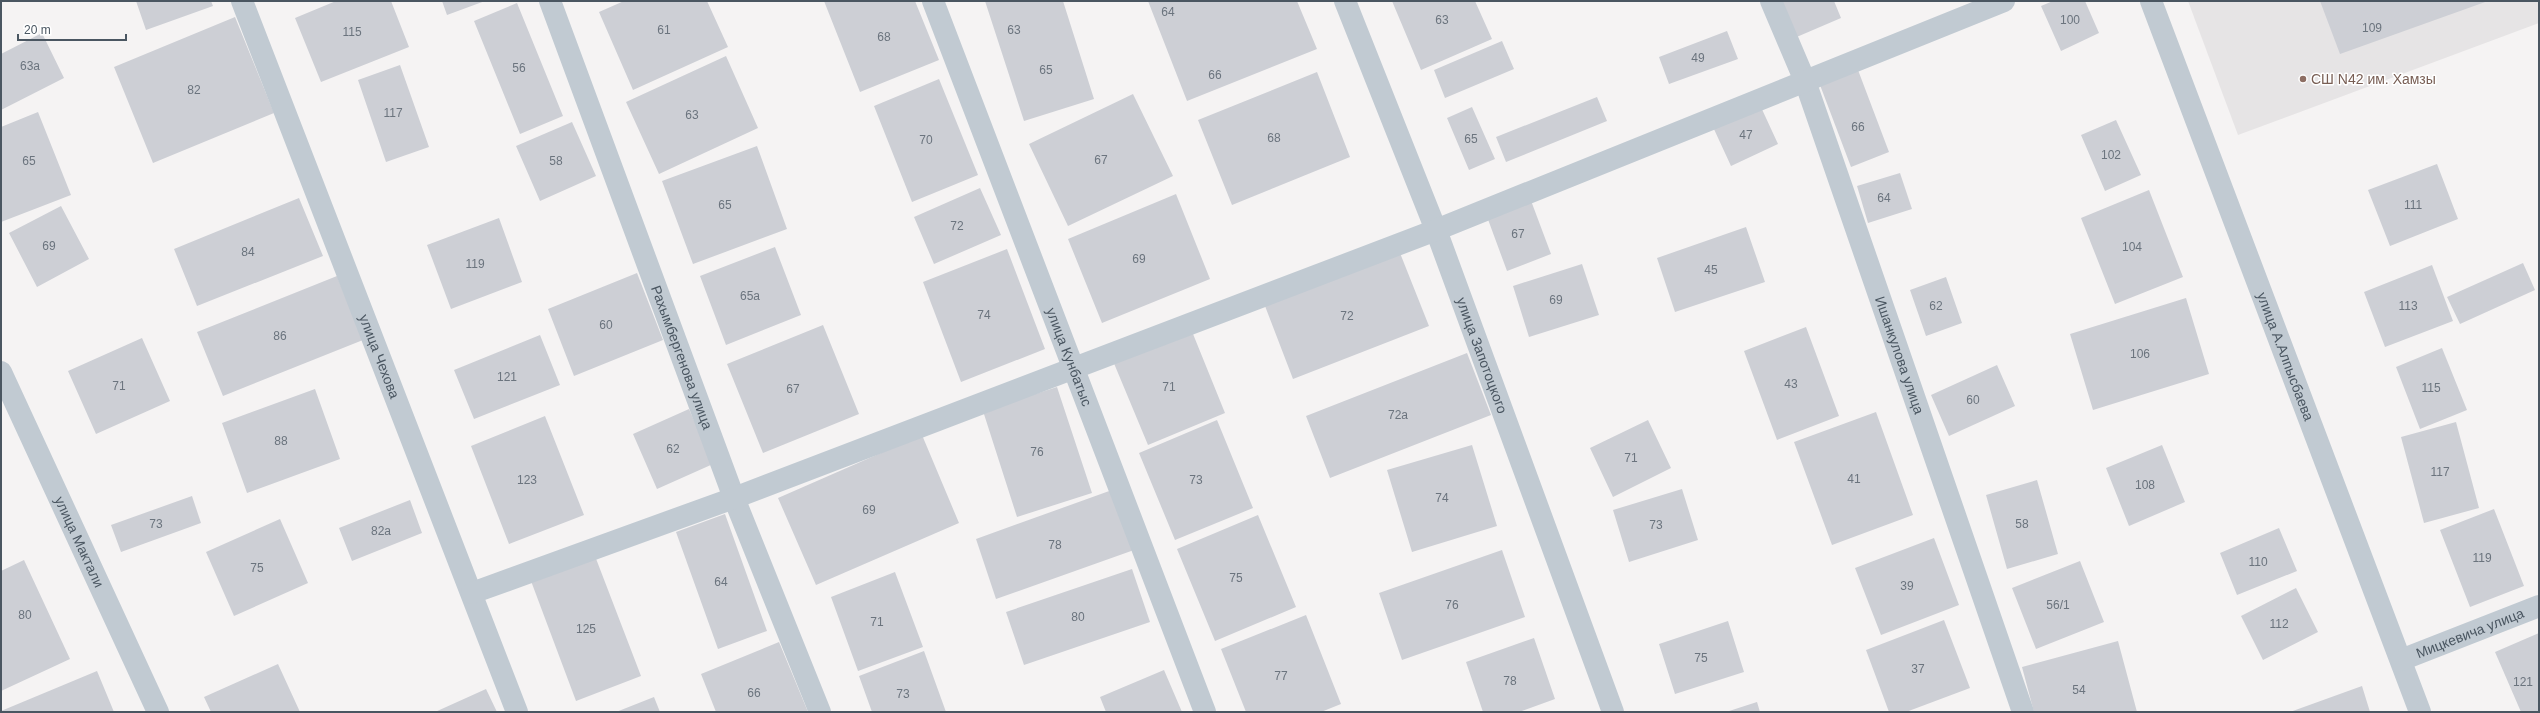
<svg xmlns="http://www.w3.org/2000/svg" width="2540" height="713" viewBox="0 0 2540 713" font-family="Helvetica,sans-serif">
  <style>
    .education { fill: #e6e4e5 }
    .building { fill: #cdcfd5 }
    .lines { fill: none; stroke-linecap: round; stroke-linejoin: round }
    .minor { stroke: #c1cad2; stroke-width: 22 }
    .education-dot { fill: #8d6e63; stroke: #fff; stroke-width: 1.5 }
    .labels { text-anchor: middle; stroke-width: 3; stroke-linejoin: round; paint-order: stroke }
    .number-label { font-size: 12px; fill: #6b747e }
    .education-label { font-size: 14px; fill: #785e54; stroke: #fff; text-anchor: start }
    .street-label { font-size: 14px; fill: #4a5661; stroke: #fff }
  </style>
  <rect width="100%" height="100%" fill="#f5f3f3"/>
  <path class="education" d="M2188,1H2539V23L2238,135Z"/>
  <path class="building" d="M136,1H211L213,6L146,30Z
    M336,1H391L409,47L321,82L295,18Z
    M442,1H485L447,15Z
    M624,1H707L728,47L633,90L599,12Z
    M824,1H915L939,60L860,92Z
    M985,1H1063L1094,99L1024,121Z
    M1148,1H1297L1317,49L1187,101Z
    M1392,1H1475L1492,39L1421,70Z
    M1776,1H1834L1841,18L1792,39Z
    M2053,1H2085L2099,33L2061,51L2041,6Z
    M2320,1H2488L2340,54Z
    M517,3L563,116L520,134L474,21Z
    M235,17L274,113L153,163L114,67Z
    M1727,31L1738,59L1669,84L1659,57Z
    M42,33L64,78L1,110V54Z
    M1502,41L1514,69L1445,98L1434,70Z
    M726,56L758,128L659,174L626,102Z
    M400,65L429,147L386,162L358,80Z
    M1858,70L1889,152L1851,167L1820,85Z
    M1317,72L1350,157L1232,205L1198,120Z
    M939,79L978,175L912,202L874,106Z
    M1133,94L1173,176L1068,226L1029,144Z
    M1597,97L1607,121L1506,162L1496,137Z
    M1760,105L1778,144L1731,166L1713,127Z
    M1472,107L1495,159L1469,170L1447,118Z
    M38,112L71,195L1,222V127Z
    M2116,120L2141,175L2105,191L2081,135Z
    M572,122L596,176L540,201L516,146Z
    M757,146L787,229L693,264L662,181Z
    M2437,164L2458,219L2390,246L2368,190Z
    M1900,173L1912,209L1868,223L1857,186Z
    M980,188L1001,235L934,264L914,217Z
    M2149,190L2183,277L2115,304L2081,218Z
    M1176,194L1210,279L1102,323L1068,239Z
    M299,198L323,256L197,306L174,249Z
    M1530,198L1551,254L1507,271L1486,214Z
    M61,206L89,259L37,287L9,233Z
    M499,218L522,282L451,309L427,245Z
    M1746,227L1765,282L1675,312L1657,258Z
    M775,247L801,315L726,345L700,276Z
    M1007,249L1045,349L961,382L923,282Z
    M1400,253L1429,326L1293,379L1265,306Z
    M2523,263L2535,290L2460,324L2447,297Z
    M1582,264L1599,315L1529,337L1513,286Z
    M2432,265L2453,321L2385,347L2364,292Z
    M637,273L663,340L574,376L548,309Z
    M337,276L363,340L223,396L197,332Z
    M1946,277L1962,323L1926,336L1910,290Z
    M2186,298L2209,374L2093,410L2070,334Z
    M823,325L859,414L763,453L727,364Z
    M1806,327L1839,416L1777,440L1744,351Z
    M1191,329L1225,413L1148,445L1113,361Z
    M540,335L560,385L474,419L454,370Z
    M142,338L170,401L96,434L68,371Z
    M2442,348L2467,410L2420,429L2396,367Z
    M1467,353L1491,415L1330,478L1306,416Z
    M1997,365L2015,406L1949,436L1931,395Z
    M1057,387L1092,493L1017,517L983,411Z
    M315,389L340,459L247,493L222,423Z
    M689,409L713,464L657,489L633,434Z
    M1876,412L1913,515L1832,545L1794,442Z
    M545,416L584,515L509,544L471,446Z
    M1217,420L1253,508L1175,540L1139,453Z
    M1648,420L1671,468L1613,497L1590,448Z
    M2456,422L2479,508L2424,523L2401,437Z
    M922,435L959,523L816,585L778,498Z
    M1472,445L1497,526L1412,552L1387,470Z
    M2162,445L2185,502L2129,526L2106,468Z
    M2037,480L2058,554L2007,569L1986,495Z
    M1682,489L1698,540L1629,562L1613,510Z
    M1112,490L1134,550L996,599L976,539Z
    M192,496L201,523L121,552L111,525Z
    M410,500L422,533L352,561L339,528Z
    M2494,509L2524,586L2470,607L2440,530Z
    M725,514L767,631L718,649L676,532Z
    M1258,515L1296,607L1215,641L1177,549Z
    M280,519L308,583L234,616L206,552Z
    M2279,528L2297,571L2237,595L2220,553Z
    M1934,538L1959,605L1881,635L1855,568Z
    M1502,550L1525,617L1402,660L1379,593Z
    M595,556L641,676L576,701L531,581Z
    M24,560L70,659L1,691V571Z
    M2080,561L2104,622L2036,649L2012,588Z
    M1132,569L1150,622L1024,665L1006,612Z
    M895,572L923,647L858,671L831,597Z
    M2296,588L2318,632L2263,660L2241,616Z
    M1306,615L1341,704L1321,712H1246L1221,649Z
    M1944,620L1970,688L1906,712H1889L1866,650Z
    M1728,621L1744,672L1675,694L1659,644Z
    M2539,633V712H2521L2495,652Z
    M1534,638L1555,699L1519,712H1483L1466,662Z
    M2118,641L2137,712H2034L2022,667Z
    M779,642L808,712H716L701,674Z
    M924,651L946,712H872L859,676Z
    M278,664L300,712H211L204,697Z
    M1164,670L1182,712H1106L1100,697Z
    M97,671L114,712H1V711Z
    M2362,686L2370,712H2290Z
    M486,689L497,712H435Z
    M654,697L660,712H616Z
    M1757,702L1760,712H1726Z"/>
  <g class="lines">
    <g class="minor">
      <path id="s1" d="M242,1L517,712"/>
      <path id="s2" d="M550,1L734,498L820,712"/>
      <path id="s3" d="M933,1L1205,712"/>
      <path id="s4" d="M1345,1L1436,230L1613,712"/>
      <path id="s5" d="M1771,1L1805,81L2023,712"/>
      <path id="s6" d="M2151,1L2420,712"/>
      <path id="s7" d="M1,372L158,712"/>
      <path d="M472,593L734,498L1436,230L2004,1"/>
      <path id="s8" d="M2401,660L2539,606"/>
    </g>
  </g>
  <circle class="education-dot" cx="2303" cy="79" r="4"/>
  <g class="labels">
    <g class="number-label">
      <text x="1168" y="16">64</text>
      <text x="1442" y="24">63</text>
      <text x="2070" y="24">100</text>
      <text x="2372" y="32">109</text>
      <text x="664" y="34">61</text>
      <text x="1014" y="34">63</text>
      <text x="352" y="36">115</text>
      <text x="884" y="41">68</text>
      <text x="1698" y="62">49</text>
      <text x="30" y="70">63а</text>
      <text x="519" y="72">56</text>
      <text x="1046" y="74">65</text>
      <text x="1215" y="79">66</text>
      <text x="194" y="94">82</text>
      <text x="393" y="117">117</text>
      <text x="692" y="119">63</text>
      <text x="1858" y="131">66</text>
      <text x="1746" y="139">47</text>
      <text x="1274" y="142">68</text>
      <text x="1471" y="143">65</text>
      <text x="926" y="144">70</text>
      <text x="2111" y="159">102</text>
      <text x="1101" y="164">67</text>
      <text x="29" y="165">65</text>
      <text x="556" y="165">58</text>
      <text x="1884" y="202">64</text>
      <text x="725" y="209">65</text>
      <text x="2413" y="209">111</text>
      <text x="957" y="230">72</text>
      <text x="1518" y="238">67</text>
      <text x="49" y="250">69</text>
      <text x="2132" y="251">104</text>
      <text x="248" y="256">84</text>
      <text x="1139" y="263">69</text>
      <text x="475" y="268">119</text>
      <text x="1711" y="274">45</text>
      <text x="750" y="300">65а</text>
      <text x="1556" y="304">69</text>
      <text x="1936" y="310">62</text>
      <text x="2408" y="310">113</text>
      <text x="984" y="319">74</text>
      <text x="1347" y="320">72</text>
      <text x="606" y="329">60</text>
      <text x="280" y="340">86</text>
      <text x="2140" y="358">106</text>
      <text x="507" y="381">121</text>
      <text x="1791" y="388">43</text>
      <text x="119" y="390">71</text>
      <text x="1169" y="391">71</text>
      <text x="2431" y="392">115</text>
      <text x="793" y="393">67</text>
      <text x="1973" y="404">60</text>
      <text x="1398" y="419">72а</text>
      <text x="281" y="445">88</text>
      <text x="673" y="453">62</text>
      <text x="1037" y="456">76</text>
      <text x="1631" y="462">71</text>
      <text x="2440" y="476">117</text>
      <text x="1854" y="483">41</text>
      <text x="527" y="484">123</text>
      <text x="1196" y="484">73</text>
      <text x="2145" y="489">108</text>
      <text x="1442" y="502">74</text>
      <text x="869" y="514">69</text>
      <text x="156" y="528">73</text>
      <text x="2022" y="528">58</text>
      <text x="1656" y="529">73</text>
      <text x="381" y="535">82а</text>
      <text x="1055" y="549">78</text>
      <text x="2482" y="562">119</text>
      <text x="2258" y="566">110</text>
      <text x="257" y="572">75</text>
      <text x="1236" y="582">75</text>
      <text x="721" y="586">64</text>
      <text x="1907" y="590">39</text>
      <text x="1452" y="609">76</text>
      <text x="2058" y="609">56/1</text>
      <text x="25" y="619">80</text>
      <text x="1078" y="621">80</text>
      <text x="877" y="626">71</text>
      <text x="2279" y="628">112</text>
      <text x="586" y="633">125</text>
      <text x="1701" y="662">75</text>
      <text x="1918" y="673">37</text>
      <text x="1281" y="680">77</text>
      <text x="1510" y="685">78</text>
      <text x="2523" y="686">121</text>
      <text x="2079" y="694">54</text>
      <text x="754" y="697">66</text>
      <text x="903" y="698">73</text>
    </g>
    <g class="education-label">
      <text x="2311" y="84">СШ N42 им. Хамзы</text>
    </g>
    <g class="street-label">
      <text dy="5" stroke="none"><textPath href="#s4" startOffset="380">улица Запотоцкого</textPath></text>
      <text dy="5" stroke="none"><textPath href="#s5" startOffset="377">Ишанкулова улица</textPath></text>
      <text dy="5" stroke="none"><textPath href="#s1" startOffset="381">улица Чехова</textPath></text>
      <text dy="5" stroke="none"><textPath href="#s6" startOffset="380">улица А.Алпысбаева</textPath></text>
      <text dy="5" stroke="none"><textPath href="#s3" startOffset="381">улица Кунбатыс</textPath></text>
      <text dy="5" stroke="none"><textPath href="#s2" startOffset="380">Рахымбергенова улица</textPath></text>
      <text dy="5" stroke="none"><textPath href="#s7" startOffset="187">улица Мактали</textPath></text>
      <text dy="5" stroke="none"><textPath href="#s8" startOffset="74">Мицкевича улица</textPath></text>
    </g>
  </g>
  <rect width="2540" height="713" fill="none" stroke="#4a5661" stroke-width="4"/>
  <path d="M18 34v6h108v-6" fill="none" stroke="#4a5661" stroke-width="2"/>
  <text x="24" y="34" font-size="12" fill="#4a5661" stroke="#ffffff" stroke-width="3" paint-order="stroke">20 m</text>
</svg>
